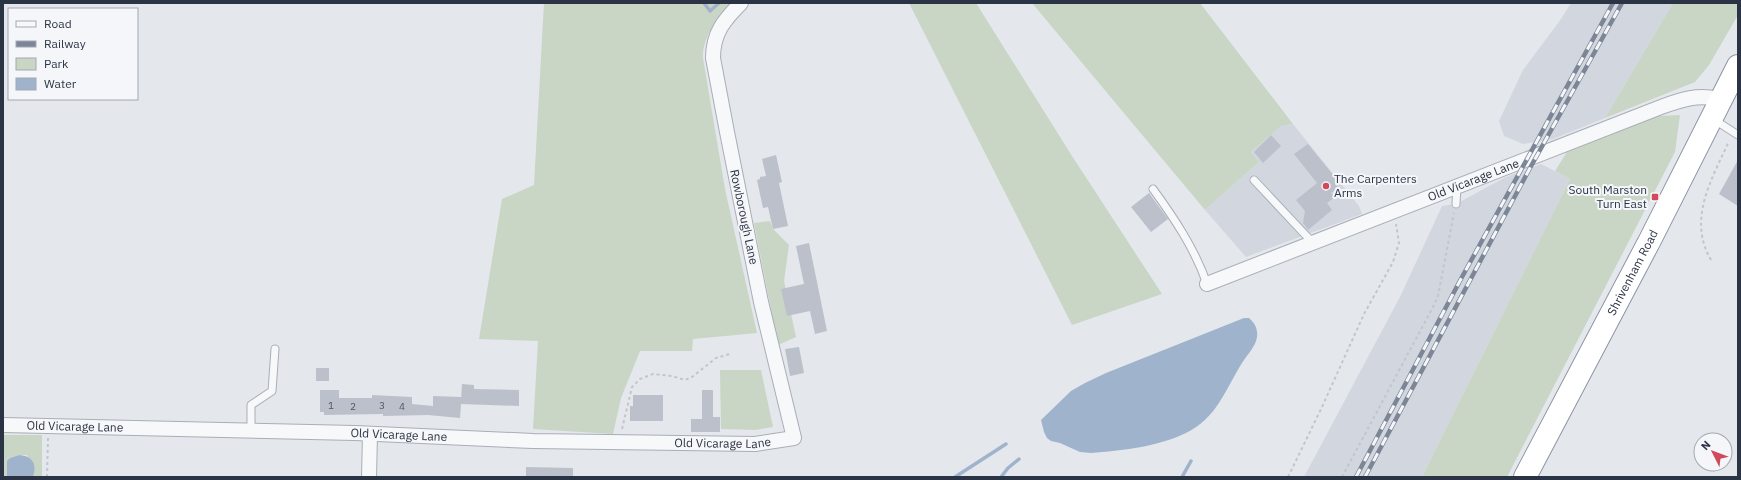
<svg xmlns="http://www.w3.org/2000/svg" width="1741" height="480" viewBox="0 0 1741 480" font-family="'IBM Plex Sans',sans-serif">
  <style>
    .built { fill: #d2d6de }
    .green { fill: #c9d6c5 }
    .water { fill: #9fb4cc }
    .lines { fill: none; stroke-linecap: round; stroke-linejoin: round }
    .stream { stroke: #9fb4cc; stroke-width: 3.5 }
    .building { fill: #bbc0ca }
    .service-casing { stroke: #a9aeb7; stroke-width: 9 }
    .minor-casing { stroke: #a9aeb7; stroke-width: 16 }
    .trunk-casing { stroke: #8b94a3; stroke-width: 24 }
    .path { stroke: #c2c5cb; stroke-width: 2; stroke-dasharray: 3 3; stroke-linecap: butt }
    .service { stroke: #f7f8fa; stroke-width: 7 }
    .minor { stroke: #f7f8fa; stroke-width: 14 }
    .trunk { stroke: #fff; stroke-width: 22 }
    .rail-casing { stroke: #7d8696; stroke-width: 4.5 }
    .rail { stroke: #f4f6f9; stroke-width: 3; stroke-dasharray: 9; stroke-linecap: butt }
    .poi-dot { fill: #d1495b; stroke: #f4f6f9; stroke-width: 1.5 }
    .labels { text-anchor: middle; stroke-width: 4; stroke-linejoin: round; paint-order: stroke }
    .number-label { font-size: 10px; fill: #4f5766 }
    .poi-label { font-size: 12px; fill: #2b3445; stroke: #f4f6f9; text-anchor: start }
    .street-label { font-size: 12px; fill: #2b3445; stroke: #f4f6f9 }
  </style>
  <rect width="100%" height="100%" fill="#e4e7ec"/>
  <path class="built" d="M1571,3H1673L1605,118L1553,139L1523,144L1504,136L1499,121L1523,70L1561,19Z
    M1293,124L1359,206L1362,214L1246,257L1205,210L1259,162L1251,152L1281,126Z
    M1541,164L1570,179L1422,477H1304L1401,295L1442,206L1456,204L1504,178Z"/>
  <path class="green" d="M544,3H733C719,18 702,36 703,58L725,189L757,333L693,339L692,351H640L621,398L613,434L533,429L538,341L479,339L502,199L534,185Z
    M909,3H976L1072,156L1162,294L1072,325Z
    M1032,3H1200L1293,124L1281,126L1251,152L1259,162L1205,210Z
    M1673,3H1738V15L1709,65L1695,82L1605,118Z
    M1680,115L1675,152L1507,477H1422L1570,179L1555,171L1567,152L1658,116Z
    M770,221L773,229L789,245L784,281L796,337L778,345L754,223Z
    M720,370H761L773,427L755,430L721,429Z
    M3,435H42V477H33L34,474L27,455H19L10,458L8,477H3Z"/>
  <path class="water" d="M1244,318H1249C1255,323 1258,329 1257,337C1256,346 1247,355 1242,363C1225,390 1217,418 1186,433C1160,446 1121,451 1091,453L1080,452L1060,443L1051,441L1047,438L1044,432L1041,420L1071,391L1085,383L1106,373Z
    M19,455C33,456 37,464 33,477L7,476V461L10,458Z"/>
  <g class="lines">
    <path class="stream" d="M704,3L710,11L719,3
      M955,477L1006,444
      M1001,477L1008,468L1019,459
      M1182,477L1191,461"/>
  </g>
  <path class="building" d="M1271,135L1281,146L1263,163L1254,152Z
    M1308,144L1338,181L1335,184L1338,188L1331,193L1335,197L1327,203L1332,210L1308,230L1303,223L1305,211L1296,200L1317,183L1294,154Z
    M776,155L782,182L779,183L788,226L773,229L768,207L763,208L757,180L760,179V177L766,176L762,159Z
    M1738,160V206L1719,194Z
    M1149,193L1168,219L1151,232L1131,207Z
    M809,243L827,331L815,334L810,311L787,316L781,289L804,284L796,246Z
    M799,347L804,373L790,376L785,349Z
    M316,368H329V381H316Z
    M462,384L474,385V389L519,390V406L461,404L460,418L428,415L383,416V414L324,415V412H320V390H339V398H372V395L412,397V404L433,406V396L461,397V400Z
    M702,390H713V417H720V432H691V419H702Z
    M633,395H663V421H630V406H633Z
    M526,467L573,468V477H526Z"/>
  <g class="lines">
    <defs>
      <path id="service" d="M1713,119L1738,135
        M1254,180L1313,243
        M1153,189C1174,218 1195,249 1207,284
        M1456,204L1457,186
        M251,431V405L272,391L275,349"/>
      <g id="minor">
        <path id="s1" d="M1207,284L1661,107C1680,100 1700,93 1720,100"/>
        <path id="s2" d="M3,425L355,433L533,441L755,444L794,438L761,302L727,132L713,58C713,33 724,20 741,3"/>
        <path d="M369,477L370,434"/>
      </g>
      <g id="trunk">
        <path id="s3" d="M1525,477L1650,240L1738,66"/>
      </g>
    </defs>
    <use href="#service" class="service-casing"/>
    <use href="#minor" class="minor-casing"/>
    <use href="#trunk" class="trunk-casing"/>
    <path class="path" d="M1711,260C1687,219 1712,179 1729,141
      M622,429L632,387L640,379L653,374L672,376L685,380L692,377L716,358L730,354
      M47,477L48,438
      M1288,477L1322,407L1364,314L1393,262L1399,243L1396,224
      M1342,477L1433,307L1438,296L1454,213"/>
    <use href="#service" class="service"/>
    <use href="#minor" class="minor"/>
    <use href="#trunk" class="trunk"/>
    <defs>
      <path id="rail" d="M1356,477L1462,277L1613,3
        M1365,477L1530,168L1622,3"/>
    </defs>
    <use href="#rail" class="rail-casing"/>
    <use href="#rail" class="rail"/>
  </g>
  <g class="poi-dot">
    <circle cx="1326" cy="186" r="4"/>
    <rect x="1651" y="193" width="8" height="8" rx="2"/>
  </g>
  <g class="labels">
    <g class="number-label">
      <text x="331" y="409">1</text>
      <text x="382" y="409">3</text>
      <text x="353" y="410">2</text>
      <text x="402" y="410">4</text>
    </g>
    <g class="poi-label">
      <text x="1334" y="183">The Carpenters<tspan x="1334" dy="14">Arms</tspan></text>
      <text x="1647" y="194" text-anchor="end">South Marston<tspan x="1647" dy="14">Turn East</tspan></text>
    </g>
    <g class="street-label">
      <text dy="4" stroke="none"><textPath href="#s1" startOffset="286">Old Vicarage Lane</textPath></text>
      <text transform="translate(744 217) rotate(78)" y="4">Rowborough Lane</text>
      <text dy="4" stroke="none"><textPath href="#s3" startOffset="231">Shrivenham Road</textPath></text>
      <text dy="4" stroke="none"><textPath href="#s2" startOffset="72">Old Vicarage Lane</textPath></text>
      <text dy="4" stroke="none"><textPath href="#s2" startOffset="396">Old Vicarage Lane</textPath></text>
      <text dy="4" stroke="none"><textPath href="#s2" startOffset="720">Old Vicarage Lane</textPath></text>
    </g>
  </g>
  <rect width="1741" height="480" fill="none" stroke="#2b3445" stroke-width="8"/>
  <rect x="8" y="8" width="130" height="92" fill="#f4f6f9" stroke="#a4a8b1"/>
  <rect x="16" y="21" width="20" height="6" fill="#f7f8fa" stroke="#a4a8b1"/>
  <text x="44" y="28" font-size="12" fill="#2b3445">Road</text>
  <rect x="16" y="41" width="20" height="6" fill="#7d8696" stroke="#a4a8b1"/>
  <text x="44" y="48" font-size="12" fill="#2b3445">Railway</text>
  <rect x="16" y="58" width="20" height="12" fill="#c9d6c5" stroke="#a4a8b1"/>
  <text x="44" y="68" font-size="12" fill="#2b3445">Park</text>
  <rect x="16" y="78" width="20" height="12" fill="#9fb4cc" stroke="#a4a8b1"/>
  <text x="44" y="88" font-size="12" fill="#2b3445">Water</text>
  <g transform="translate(1713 452) rotate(312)"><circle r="19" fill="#f4f6f9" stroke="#a4a8b1"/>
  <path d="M0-3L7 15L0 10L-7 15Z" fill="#d1495b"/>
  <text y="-6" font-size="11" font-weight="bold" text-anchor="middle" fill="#2b3445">N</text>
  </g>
</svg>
